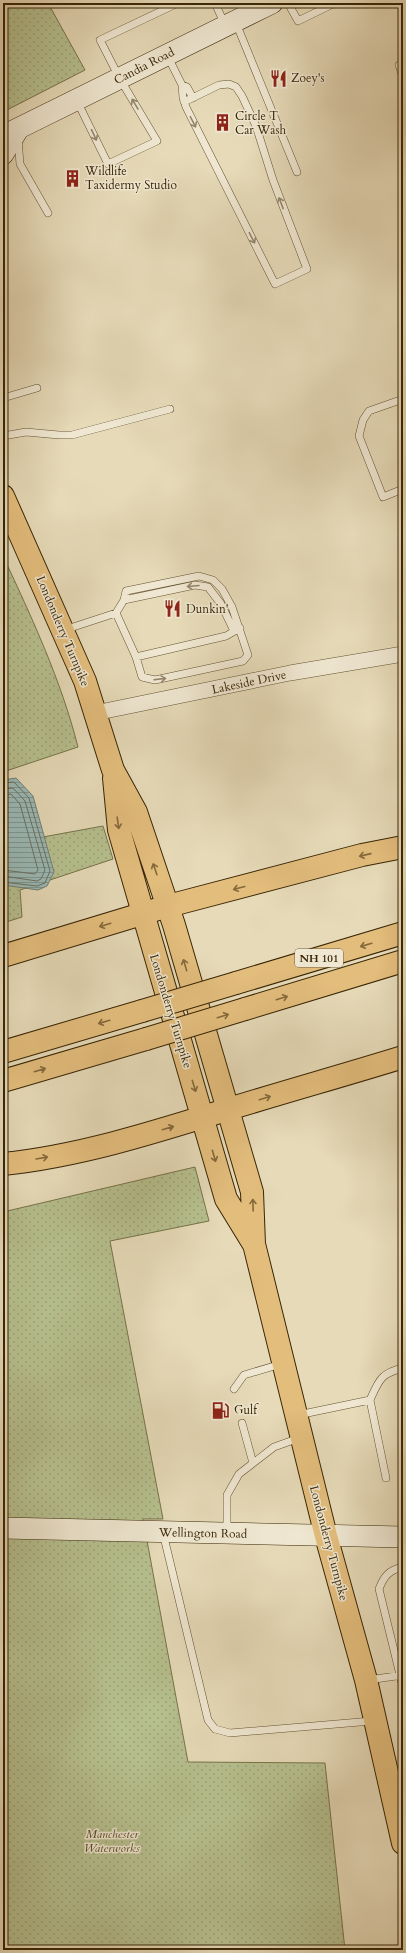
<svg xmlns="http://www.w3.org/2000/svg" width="406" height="1953" viewBox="0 0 406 1953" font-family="Cardo,serif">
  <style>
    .park { fill: url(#park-dots); stroke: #77724a }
    .water { fill: url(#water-rules); stroke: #727e70 }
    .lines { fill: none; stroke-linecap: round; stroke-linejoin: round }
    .shore { stroke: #686f5e; stroke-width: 1 }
    .lane-casing { stroke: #645232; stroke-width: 8 }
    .street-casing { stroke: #645232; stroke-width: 16 }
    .secondary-casing { stroke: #382505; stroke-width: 22 }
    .primary-casing { stroke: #382505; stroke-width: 24 }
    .highway-casing { stroke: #382505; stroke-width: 24 }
    .lane { stroke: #efe7d1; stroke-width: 7 }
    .street { stroke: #efe7d1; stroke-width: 15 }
    .secondary { stroke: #efe7d1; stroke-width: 21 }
    .primary { stroke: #e3bd7c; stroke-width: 22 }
    .highway { stroke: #e3bd7c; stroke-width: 22 }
    .highway-bridge-casing { stroke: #382505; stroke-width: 24; stroke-linecap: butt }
    .highway-bridge { stroke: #e3bd7c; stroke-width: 22 }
    .oneway { stroke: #94866b }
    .oneway2 { stroke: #85693b }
    .labels { text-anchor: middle; stroke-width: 3; stroke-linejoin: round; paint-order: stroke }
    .shield { fill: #efe7d1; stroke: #6f5f42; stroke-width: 1 }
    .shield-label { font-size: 11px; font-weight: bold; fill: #382505 }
    .street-label { font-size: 12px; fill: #382505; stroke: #efe7d1 }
    .poi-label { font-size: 12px; fill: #382505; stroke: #efe7d1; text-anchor: start }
    .park-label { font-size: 12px; font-style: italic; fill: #584c27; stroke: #efe7d1 }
  </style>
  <defs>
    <pattern id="park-dots" width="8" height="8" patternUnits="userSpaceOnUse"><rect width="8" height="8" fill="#b6bf8e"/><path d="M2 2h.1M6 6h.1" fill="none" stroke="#9da479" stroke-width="1.8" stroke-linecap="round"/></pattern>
    <pattern id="water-rules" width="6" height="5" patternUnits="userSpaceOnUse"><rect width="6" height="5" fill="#99b9b7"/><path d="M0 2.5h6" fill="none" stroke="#7e9693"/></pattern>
  </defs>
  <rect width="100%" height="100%" fill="#e6dab8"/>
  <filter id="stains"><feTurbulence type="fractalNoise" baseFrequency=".005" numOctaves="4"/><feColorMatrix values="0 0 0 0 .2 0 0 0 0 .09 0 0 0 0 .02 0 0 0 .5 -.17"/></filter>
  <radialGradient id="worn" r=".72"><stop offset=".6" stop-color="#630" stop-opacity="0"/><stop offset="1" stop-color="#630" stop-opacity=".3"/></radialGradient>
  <path class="park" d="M3,3H48L85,70L3,112Z
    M3,556C32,618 61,680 78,747L3,772Z
    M3,795L21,841L103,826L113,859L20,890L22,917L3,923Z
    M195,1167L209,1221L110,1241L163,1519H143L188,1762L325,1763L345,1950H3V1212Z"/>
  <path class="water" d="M16,778L33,796L54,872L47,886L38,890L3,885V780Z"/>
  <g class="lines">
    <path class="shore" d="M3,783L14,782L29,798L50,871L45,883L37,886L3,882
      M3,789L13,788L25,801L45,870L41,879L37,881L3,876
      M3,795L11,794L20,804L38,870L35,874L3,870"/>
    <defs>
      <path id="lane" d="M215,3L225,25
        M288,3L298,21L335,3
        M236,23L297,172
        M168,57L182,85L183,98L186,107L275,284L307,269L273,180L256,126L242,96L236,87L229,84L219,85L184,102
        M399,65L403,77
        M182,85L187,87L193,98
        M77,101L108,164L157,141L120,79L100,40L178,3
        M18,139L20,164L48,213
        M3,398L37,388
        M403,399L369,411L363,420L359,436L383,497L403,489
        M3,436L26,432L59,435H72L170,409
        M124,600L195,585L208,587L221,604L234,631
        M116,613L124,600L126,591L199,576L213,580L222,589L232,607L248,655L243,661L155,680L142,677L136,657
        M64,630L116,613L136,657L226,636L240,628
        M234,1389L244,1375L281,1364
        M370,1400C379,1380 381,1373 403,1368
        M298,1415L370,1400L386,1478
        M242,1423L253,1463
        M227,1531V1495L239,1474L274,1447L299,1438
        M163,1533L208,1720L215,1729L230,1733L372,1721
        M403,1567C389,1570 384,1576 379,1589L403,1687
        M368,1680L403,1675"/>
      <path id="street" d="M95,713L290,673L403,654"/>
      <path id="secondary" d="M3,136L272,3
        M3,154L17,131
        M3,1528L403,1537"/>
      <path id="primary" d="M3,496L85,681L113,770L136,812L174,925L252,1192L254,1244L326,1536L366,1680L403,1843
        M114,778L119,830L226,1199L253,1243"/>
      <path id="highway" d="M3,956L168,906L362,855L403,847
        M236,983L403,933
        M245,1009L403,961
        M3,1052L142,1011
        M3,1081L146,1039
        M3,1164C80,1156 155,1132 229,1109C287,1091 345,1075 403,1057"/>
    </defs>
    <use href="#lane" class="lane-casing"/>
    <use href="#street" class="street-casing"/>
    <use href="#secondary" class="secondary-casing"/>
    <use href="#primary" class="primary-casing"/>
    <use href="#highway" class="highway-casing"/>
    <use href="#lane" class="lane"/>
    <use href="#street" class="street"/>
    <use href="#secondary" class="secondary"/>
    <use href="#primary" class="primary"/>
    <use href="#highway" class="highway"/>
    <defs>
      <path id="highway-bridge" d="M142,1011L236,983
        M146,1039L245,1009"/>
    </defs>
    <use href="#highway-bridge" class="highway-bridge-casing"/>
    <use href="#highway-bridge" class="highway-bridge"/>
  </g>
  <defs><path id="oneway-shaft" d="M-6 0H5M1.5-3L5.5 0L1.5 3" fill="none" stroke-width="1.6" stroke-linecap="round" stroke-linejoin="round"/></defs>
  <g class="oneway">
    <use href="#oneway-shaft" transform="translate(135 104) rotate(-121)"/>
    <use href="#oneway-shaft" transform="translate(193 122) rotate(63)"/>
    <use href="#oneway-shaft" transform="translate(94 135) rotate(65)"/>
    <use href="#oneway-shaft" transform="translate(281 203) rotate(-111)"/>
    <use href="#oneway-shaft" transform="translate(252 238) rotate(63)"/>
    <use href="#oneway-shaft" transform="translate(193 586) rotate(175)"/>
    <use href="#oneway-shaft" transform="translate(160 679) rotate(-7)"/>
  </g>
  <g class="oneway2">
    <use href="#oneway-shaft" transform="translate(118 823) rotate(82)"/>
    <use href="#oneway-shaft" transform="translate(365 855) rotate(167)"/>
    <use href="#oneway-shaft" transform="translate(155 869) rotate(-109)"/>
    <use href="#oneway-shaft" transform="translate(239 888) rotate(165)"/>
    <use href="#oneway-shaft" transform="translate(105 925) rotate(163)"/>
    <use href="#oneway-shaft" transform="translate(366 945) rotate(164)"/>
    <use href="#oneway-shaft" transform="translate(185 965) rotate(-106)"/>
    <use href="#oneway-shaft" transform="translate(282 998) rotate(-17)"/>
    <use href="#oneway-shaft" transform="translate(223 1016) rotate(-17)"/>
    <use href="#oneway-shaft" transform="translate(104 1022) rotate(164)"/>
    <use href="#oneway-shaft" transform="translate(40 1070) rotate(-16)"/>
    <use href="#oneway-shaft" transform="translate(194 1086) rotate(73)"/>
    <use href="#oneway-shaft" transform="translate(265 1098) rotate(-17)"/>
    <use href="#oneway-shaft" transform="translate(168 1128) rotate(-16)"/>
    <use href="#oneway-shaft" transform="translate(214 1156) rotate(74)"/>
    <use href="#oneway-shaft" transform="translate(42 1158) rotate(-10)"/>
    <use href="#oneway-shaft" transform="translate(253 1205) rotate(-92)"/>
  </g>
  <defs>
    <symbol id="restaurant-bare" viewBox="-9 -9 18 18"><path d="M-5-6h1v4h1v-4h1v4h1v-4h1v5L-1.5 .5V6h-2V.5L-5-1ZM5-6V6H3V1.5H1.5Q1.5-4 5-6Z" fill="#8f2418" stroke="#efe7d1" stroke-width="2.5" paint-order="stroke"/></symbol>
    <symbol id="building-bare" viewBox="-9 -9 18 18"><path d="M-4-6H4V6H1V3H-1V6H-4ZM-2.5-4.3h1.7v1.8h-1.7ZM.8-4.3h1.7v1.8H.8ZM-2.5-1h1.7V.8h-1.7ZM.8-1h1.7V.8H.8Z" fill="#8f2418" stroke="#efe7d1" stroke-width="2.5" paint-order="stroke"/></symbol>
    <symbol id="fuel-bare" viewBox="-9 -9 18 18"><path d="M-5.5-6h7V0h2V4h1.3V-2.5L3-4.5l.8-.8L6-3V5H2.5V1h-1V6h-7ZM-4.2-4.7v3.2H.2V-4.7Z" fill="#8f2418" stroke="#efe7d1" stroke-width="2.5" paint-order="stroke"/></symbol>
  </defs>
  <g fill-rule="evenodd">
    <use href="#restaurant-bare" x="266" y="66" width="25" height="25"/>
    <use href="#building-bare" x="210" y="110" width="25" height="25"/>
    <use href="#building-bare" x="60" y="166" width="25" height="25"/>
    <use href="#restaurant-bare" x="160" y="596" width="25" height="25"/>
    <use href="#fuel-bare" x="208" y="1398" width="25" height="25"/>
  </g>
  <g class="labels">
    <rect class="shield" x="295" y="949" width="48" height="18" rx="3"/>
    <g class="shield-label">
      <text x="319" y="962">NH 101</text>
    </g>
    <g class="street-label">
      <text transform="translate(144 66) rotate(-27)" y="4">Candia Road</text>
      <text transform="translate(63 631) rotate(67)" y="4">Londonderry Turnpike</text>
      <text transform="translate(249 682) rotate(-12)" y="4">Lakeside Drive</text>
      <text transform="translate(171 1011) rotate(73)" y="4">Londonderry Turnpike</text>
      <text transform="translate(203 1533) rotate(1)" y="4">Wellington Road</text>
      <text transform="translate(329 1543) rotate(75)" y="4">Londonderry Turnpike</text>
    </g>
    <g class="poi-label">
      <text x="291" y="82">Zoey's</text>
      <text x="235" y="120">Circle T<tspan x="235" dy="14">Car Wash</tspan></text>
      <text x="85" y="175">Wildlife<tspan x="85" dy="14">Taxidermy Studio</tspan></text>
      <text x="186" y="613">Dunkin'</text>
      <text x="234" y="1414">Gulf</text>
    </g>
    <g class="park-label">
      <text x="112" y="1838">Manchester<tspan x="112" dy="14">Waterworks</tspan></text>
    </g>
  </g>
  <rect width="406" height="1953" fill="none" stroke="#e6dab8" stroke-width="16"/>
  <rect x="4" y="4" width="398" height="1945" fill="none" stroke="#382505" stroke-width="2"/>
  <rect x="8" y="8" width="390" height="1937" fill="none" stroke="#382505"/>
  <rect width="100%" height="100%" filter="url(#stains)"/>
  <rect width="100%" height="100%" fill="url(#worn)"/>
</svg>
